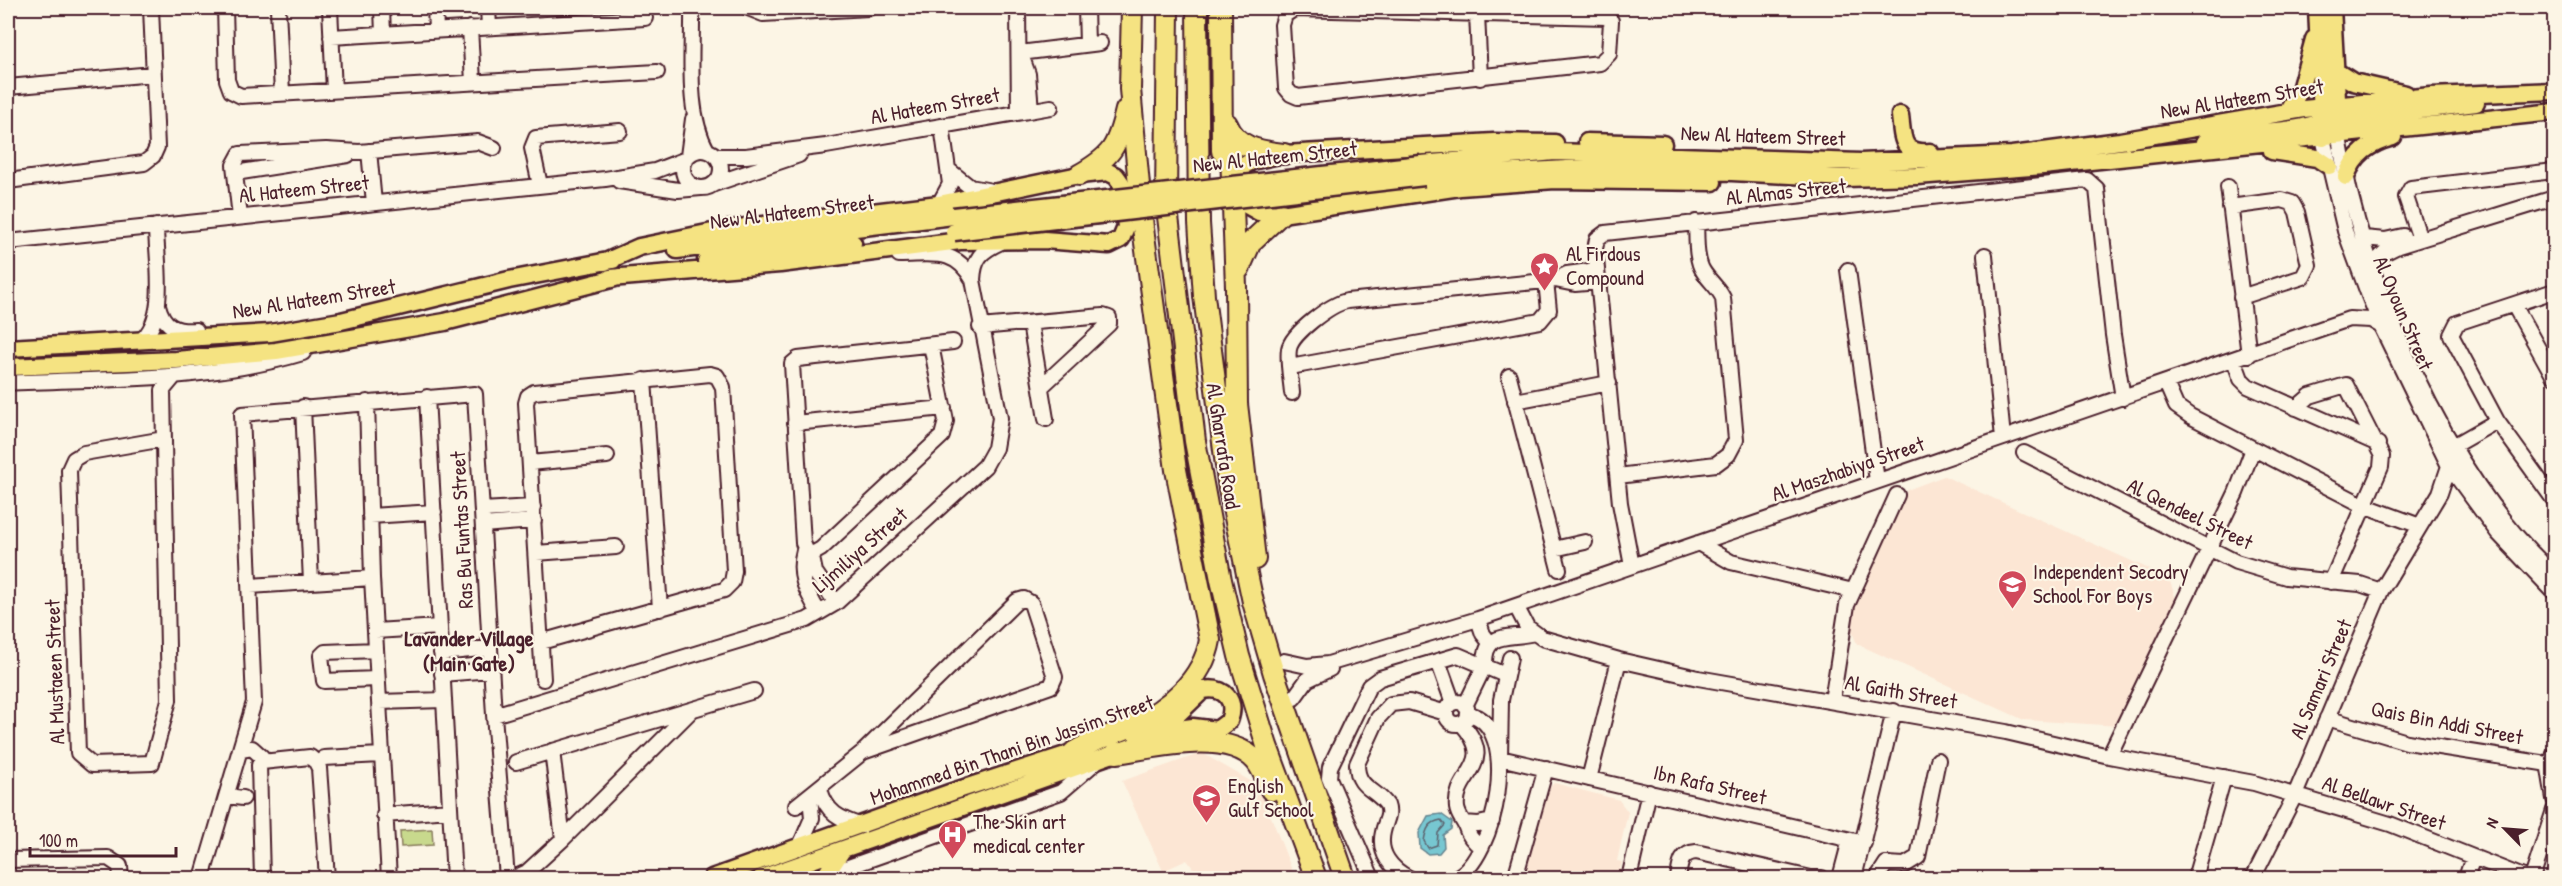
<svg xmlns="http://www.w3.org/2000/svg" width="2562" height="886" viewBox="0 0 2562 886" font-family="'Patrick Hand',sans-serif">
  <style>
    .built { fill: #fce6d4 }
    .green { fill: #c8d98d; stroke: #897c5c; stroke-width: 1.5 }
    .water { fill: #77c7d1; stroke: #65848f; stroke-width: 1.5 }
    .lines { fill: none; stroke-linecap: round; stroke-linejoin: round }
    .shore { stroke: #5c626d; stroke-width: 1.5 }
    .minor-casing { stroke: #4a1f2b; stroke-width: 18 }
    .major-casing { stroke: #4a1f2b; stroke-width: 21 }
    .highway-casing { stroke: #4a1f2b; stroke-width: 24 }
    .minor { stroke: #fcf5e5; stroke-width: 14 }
    .major { stroke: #f5e382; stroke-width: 16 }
    .highway { stroke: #f5e382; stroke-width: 20 }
    .major-bridge-casing { stroke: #4a1f2b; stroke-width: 21; stroke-linecap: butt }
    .major-bridge { stroke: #f5e382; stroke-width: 16 }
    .labels { text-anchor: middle; stroke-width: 4.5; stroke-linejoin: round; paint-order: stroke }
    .street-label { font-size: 21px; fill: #4a1f2b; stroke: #fcf5e5 }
    .poi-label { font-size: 21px; fill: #4a1f2b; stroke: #fcf5e5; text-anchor: start }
    .neighbourhood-label { font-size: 22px; font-weight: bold; fill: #4a1f2b; stroke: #fcf5e5 }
  </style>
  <rect width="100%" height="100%" fill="#fcf5e5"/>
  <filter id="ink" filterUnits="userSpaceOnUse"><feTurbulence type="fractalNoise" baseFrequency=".0167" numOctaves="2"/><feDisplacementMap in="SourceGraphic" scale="12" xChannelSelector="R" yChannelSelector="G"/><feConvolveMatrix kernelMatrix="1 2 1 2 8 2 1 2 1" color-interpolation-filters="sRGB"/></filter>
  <g filter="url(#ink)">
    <path class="built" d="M1944,476L2169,578L2176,599L2119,726L2024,720L1857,644L1848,622L1907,490Z
      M1202,753L1259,786L1295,878H1200L1187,860L1163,871L1122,781Z
      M1554,783L1619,800L1628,812L1617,861L1622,862L1618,878H1522L1545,792Z"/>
    <path class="green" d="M432,829L433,845L401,847L400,831Z"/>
    <path class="water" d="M1441,814L1452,822L1451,829L1443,835L1444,847L1439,853L1428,854L1420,848L1419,833L1428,816Z"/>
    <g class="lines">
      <path class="shore" d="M1441,820L1445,825L1438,833L1437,845L1428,848L1424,841C1426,829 1429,822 1441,820Z"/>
      <defs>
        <path id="minor" d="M225,8L227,80L231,91L241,96L657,72
          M278,8L282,94
          M330,8L334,91
          M382,8L383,34
          M435,8L436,30
          M488,8L489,27
          M692,8C693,52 685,111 707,150
          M748,8L763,14L869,8
          M1018,8L1019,112
          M1086,8L1087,44
          M1294,9L1606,17L1611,21L1609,54L1600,63L1298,97L1291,94L1286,88L1282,25L1285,15Z
          M1477,14L1480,78
          M470,28L473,82
          M331,37L645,18
          M1020,53L1100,43
          M1021,55L1028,74L1031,110
          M8,87L153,74
          M2339,137C2360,276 2447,480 2554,574
          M2323,138L2345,231L2369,296L2381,326L2449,466L2498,533L2554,592
          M683 169a19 19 0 1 1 38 0a19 19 0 1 1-38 0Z
          M369,151L374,203
          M688,156L693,119
          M717,156H746L826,146L1051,107
          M950,171L970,187L992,191
          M235,173L348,155
          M8,181L144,163L153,156L157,147L151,8
          M619,181L678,190L701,188
          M714,184L799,155
          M540,185L532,148L536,138L620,131
          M2228,187L2249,355
          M939,204L950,184L942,126
          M2230,207L2282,200L2292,203L2297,212L2309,265L2303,277L2241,297
          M240,217L234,165L240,154L326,150L359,152L478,142L494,148
          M2364,238L2385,240L2403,236
          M2420,239L2406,197L2411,188L2554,171
          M8,242L605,179L655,171L686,159
          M899,255C932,255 955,247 973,280
          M1985,255L2003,438
          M2373,265L2384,253L2398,246L2554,198
          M1848,270L1877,481
          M1555,280L1575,284L1598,282
          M2554,291L2457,323L2451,335L2497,421L2554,500
          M158,305C163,326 176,332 196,330
          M2514,305L2554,377
          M1030,323L1046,419
          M980,327L1103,316L1109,318V324L1041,387
          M140,341C169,319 156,260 156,226
          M931,345L946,421L942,436L821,549L814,553L807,552L803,543L792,364L798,359L953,342
          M2234,360L2241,379L2248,386L2378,444
          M1290,367L1540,321L1549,310L1546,281
          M1509,376L1559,569
          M644,380L660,609
          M8,383C107,378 206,382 303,353
          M2166,383L2176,406L2190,416L2363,505L2420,526
          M1292,393C1291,379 1287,362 1289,349C1292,333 1331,304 1347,301L1555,280L1567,274L1597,270
          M427,397L454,878
          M1515,401L1609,383
          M367,402L372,578L389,878
          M303,407L311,582
          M2296,408L2310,396L2346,385L2382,456L2381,467L2331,582
          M795,423L944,408
          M164,439L84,453L74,459L69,470L78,753L92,765L152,763L169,700L163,390L173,378
          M2453,446L2497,421
          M2024,453L2236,562L2286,577L2360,584L2381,591
          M530,463L607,456
          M1618,476L1716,464L1728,455L1736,440L1723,298C1718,287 1709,281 1703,271C1695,258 1697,237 1696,222
          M482,510L533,507
          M370,516L434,512
          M483,525L534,521
          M1698,543L1731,562L1853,591
          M1554,549L1585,542
          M804,550C797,575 806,591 819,613
          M536,553L616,547
          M811,553L815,572L836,603
          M1632,566L1620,503L1595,249L1597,239L1605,233L2087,180L2097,189L2113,335L2123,398
          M250,586L372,578
          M1516,606L1527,627L1542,638L1619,660L1698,678L2006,732L2109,756L2254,783L2390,824L2526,878
          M1478,619L1483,634L1491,644
          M375,631L440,627
          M541,642L724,590L732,582L734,571L723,387L717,376L710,374L534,392L528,396L526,403L543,679
          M376,650L325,652L321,656L324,681L377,679
          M441,653L490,648
          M1510,658L1501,700L1500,758L1864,843
          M1284,661L1307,666L1328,664L1478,619L2349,319L2371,320L2381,326
          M1438,661L1453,703
          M442,674L491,670
          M1294,698L1307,680L1330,669
          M1832,701L1847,605L1897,495
          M379,702L443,700
          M1446 713a11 11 0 1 1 22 0a11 11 0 1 1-22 0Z
          M1465,706L1485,665C1484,629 1511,640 1534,633
          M494,715L807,620L836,603L985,466L995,448L1000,418L973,280C974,258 981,251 1001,242
          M2327,718L2407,742L2554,765
          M1461,723C1500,766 1453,772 1457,808C1458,815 1462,819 1465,825C1468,835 1472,841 1481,847
          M241,750L252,748L262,757L263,762
          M552,751L563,839
          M2554,754L2549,769L2554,799
          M2109,756L2236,493L2253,449
          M324,758L381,755
          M516,762L754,691
          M1589,779L1619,660
          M820,789C826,813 840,819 862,826
          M227,796L243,798
          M796,806L863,752L1017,601L1024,599L1031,603L1055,677L1051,686L863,752
          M384,815L450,810
          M1464,823L1478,824L1492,821
          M799,848L812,818L810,796
          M8,860L108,858L120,866L121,878
          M202,878L254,702L242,414L475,394L494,715L507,878
          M262,878L259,765L262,762L310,757L316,762L319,768L327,878
          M514,878L527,872L563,839L691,711
          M817,878L1061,792L1097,761
          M1372,878L1329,778L1330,767L1369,686L1380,678L1458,655L1505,675
          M1409,878C1391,869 1378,853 1383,832C1385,821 1391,816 1387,805C1375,788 1357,789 1357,764L1378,718L1391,704L1409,702L1446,713
          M1455,878C1496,860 1523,723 1468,714
          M1515,878L1546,768
          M1629,878L1649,792
          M1678,878C1680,866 1680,853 1696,852L1811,878H1822
          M1840,878L1850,840
          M1854,878L1894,711
          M1877,878L1886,864L1905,865L1918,857L1938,760
          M2195,878L2224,777
          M2253,878L2295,795L2381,591L2440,493L2449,466
          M2466,878L2473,857
          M2532,878L2554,810"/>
        <path id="major" d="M2317,8L2322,116
          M2332,8L2338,117
          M2337,72L2353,82L2406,94
          M2288,111L2300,90L2314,39
          M1900,115C1903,140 1901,154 1930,152
          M2323,138L2328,127L2338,120L2476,103
          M1587,142L1663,144
          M2205,142C2240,127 2307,138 2332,114
          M1555,143L1494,142L1284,154L1252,161L1243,166L1237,181L1243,203L1259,212L1281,214L1460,187L1555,180L1713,182
          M2272,151L2317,158L2329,166
          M1421,164L1555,152L1861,162L2012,155L2120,141L2304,109L2431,96L2554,91
          M1424,177L1621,166L1845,178L1917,176L2043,166L2554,112
          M2346,177C2354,154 2370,143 2393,137
          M677,250L953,216
          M706,261L853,243
          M605,262L639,247L722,230L939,204L1079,175L1108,172L1116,176L1121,183L1126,227L1121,239L1109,245L1044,240L960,241L780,264L610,278
          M8,348L270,333L341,321L509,280L613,260
          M8,367L176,360L276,351L445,322L619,277
          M825,876L843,849
          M712,878L952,792L1087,748
          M761,878L1116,753L1178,729L1193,727L1217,730L1229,721C1237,700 1224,686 1203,690L1175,717L1134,732"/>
        <path id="highway" d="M1168,8L1166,200L1195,441L1221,580L1239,656L1267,746L1316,878
          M1197,8L1199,223L1204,296L1229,489L1253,602L1274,674L1345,878
          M1221,8L1222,151
          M1227,124C1237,149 1261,151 1284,154
          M1222,139L1231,154L1236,287L1237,404L1255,559
          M1079,175C1112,156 1117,148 1126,110
          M1239,269L1251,242L1281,214
          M1074,752C1093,740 1112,735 1132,726C1168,709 1203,680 1210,640L1176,470L1143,228L1130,89L1132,8
          M1116,753C1154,748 1227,728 1256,761C1263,770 1267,781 1271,790"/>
      </defs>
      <use href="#minor" class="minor-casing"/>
      <use href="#major" class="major-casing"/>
      <use href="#highway" class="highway-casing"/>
      <use href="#minor" class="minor"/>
      <use href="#major" class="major"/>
      <use href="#highway" class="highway"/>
      <defs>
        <path id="major-bridge" d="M953,216L1421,164
          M954,232L1424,177"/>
      </defs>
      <use href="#major-bridge" class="major-bridge-casing"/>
      <use href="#major-bridge" class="major-bridge"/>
    </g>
  </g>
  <defs>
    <symbol id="sight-pin" viewBox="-11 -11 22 30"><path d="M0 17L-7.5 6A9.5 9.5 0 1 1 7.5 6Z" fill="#d1495b" stroke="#fcf5e5"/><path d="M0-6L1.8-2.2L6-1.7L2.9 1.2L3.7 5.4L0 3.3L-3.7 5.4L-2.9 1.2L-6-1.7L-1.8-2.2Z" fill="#fff"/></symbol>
    <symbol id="school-pin" viewBox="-11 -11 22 30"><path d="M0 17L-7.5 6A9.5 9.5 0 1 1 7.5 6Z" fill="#d1495b" stroke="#fcf5e5"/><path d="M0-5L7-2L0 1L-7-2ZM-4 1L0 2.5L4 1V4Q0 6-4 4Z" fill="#fff"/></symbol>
    <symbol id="hospital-pin" viewBox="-11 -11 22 30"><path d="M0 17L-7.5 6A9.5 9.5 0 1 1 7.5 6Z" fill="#d1495b" stroke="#fcf5e5"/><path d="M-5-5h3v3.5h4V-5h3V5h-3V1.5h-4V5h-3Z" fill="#fff"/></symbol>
  </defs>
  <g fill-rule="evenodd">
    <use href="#sight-pin" x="1528" y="250" width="33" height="45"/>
    <use href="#school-pin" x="1996" y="568" width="33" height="45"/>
    <use href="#school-pin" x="1190" y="782" width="33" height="45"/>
    <use href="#hospital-pin" x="936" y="818" width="33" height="45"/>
  </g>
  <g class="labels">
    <g class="street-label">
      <text transform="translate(2242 99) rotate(-9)" y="7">New Al Hateem Street</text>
      <text transform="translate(935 106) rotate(-10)" y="7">Al Hateem Street</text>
      <text transform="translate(1763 136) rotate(2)" y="7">New Al Hateem Street</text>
      <text transform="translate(1275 157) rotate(-6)" y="7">New Al Hateem Street</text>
      <text transform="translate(304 189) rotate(-6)" y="7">Al Hateem Street</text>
      <text transform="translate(1786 192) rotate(-6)" y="7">Al Almas Street</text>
      <text transform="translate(792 212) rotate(-7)" y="7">New Al Hateem Street</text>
      <text transform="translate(314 299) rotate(-9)" y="7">New Al Hateem Street</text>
      <text transform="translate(2403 313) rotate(67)" y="7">Al Oyoun Street</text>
      <text transform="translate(1223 446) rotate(81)" y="7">Al Gharrafa Road</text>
      <text transform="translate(1848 469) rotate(-19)" y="7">Al Maszhabiya Street</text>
      <text transform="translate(2190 514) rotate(26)" y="7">Al Qendeel Street</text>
      <text transform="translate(462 530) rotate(-93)" y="7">Ras Bu Funtas Street</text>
      <text transform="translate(860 550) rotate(-41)" y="7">Lijmiliya Street</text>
      <text transform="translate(55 672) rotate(-92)" y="7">Al Mustaeen Street</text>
      <text transform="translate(2321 679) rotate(-67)" y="7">Al Samari Street</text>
      <text transform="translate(1901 692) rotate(10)" y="7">Al Gaith Street</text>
      <text transform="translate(2447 723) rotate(11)" y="7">Qais Bin Addi Street</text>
      <text transform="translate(1012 750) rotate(-19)" y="7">Mohammed Bin Thani Bin Jassim Street</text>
      <text transform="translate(1710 785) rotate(13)" y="7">Ibn Rafa Street</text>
      <text transform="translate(2384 803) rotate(19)" y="7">Al Bellawr Street</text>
    </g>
    <g class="poi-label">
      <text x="1566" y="261">Al Firdous<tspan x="1566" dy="24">Compound</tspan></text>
      <text x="2033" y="579">Independent Secodry<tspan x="2033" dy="24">School For Boys</tspan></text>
      <text x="1228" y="793">English<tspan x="1228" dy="24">Gulf School</tspan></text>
      <text x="973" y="829">The Skin art<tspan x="973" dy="24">medical center</tspan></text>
    </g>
    <g class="neighbourhood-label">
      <text x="469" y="646">Lavander Village<tspan x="469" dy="25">(Main Gate)</tspan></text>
    </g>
  </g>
  <rect width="2562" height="886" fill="none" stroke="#fcf5e5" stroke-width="30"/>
  <rect x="15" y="15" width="2532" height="856" fill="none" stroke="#4a1f2b" stroke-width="2" filter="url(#ink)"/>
  <g transform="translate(2505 829) rotate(295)" stroke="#fcf5e5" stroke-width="4.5" paint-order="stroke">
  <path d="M0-4.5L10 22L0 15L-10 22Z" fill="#4a1f2b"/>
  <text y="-9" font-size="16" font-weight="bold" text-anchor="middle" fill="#4a1f2b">N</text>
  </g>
  <path d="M30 847v9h146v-9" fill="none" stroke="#4a1f2b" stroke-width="3"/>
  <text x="39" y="847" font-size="18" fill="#4a1f2b" stroke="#fcf5e5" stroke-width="4.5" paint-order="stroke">100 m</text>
</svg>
